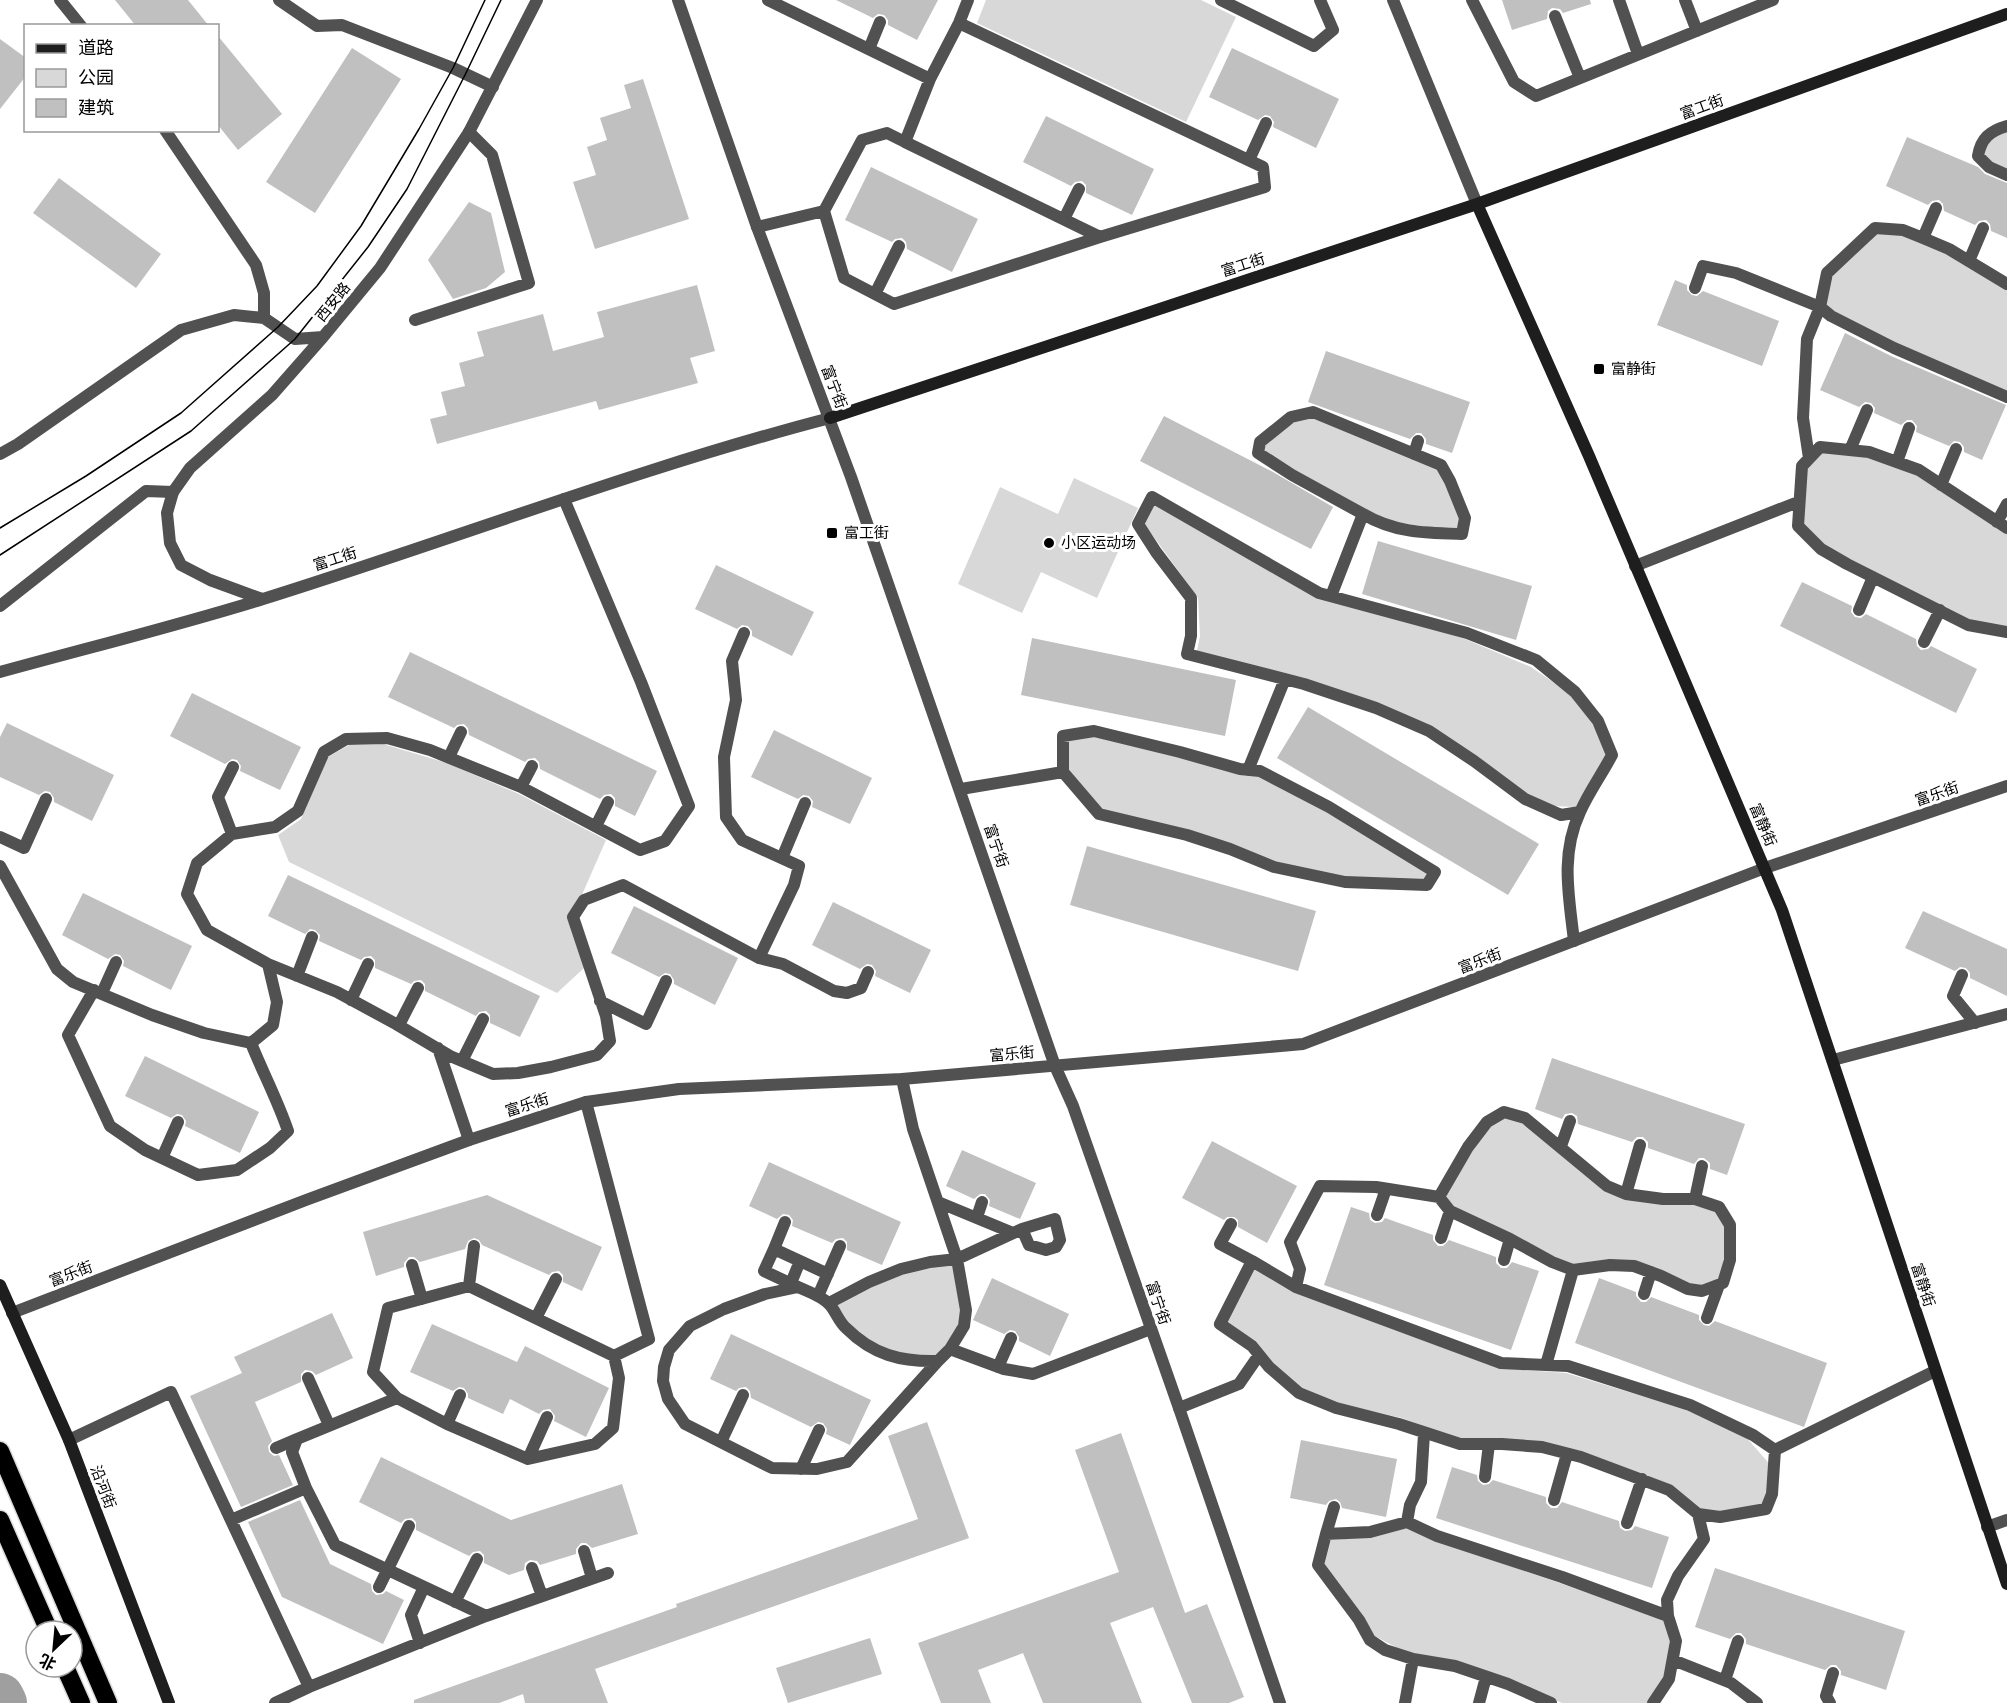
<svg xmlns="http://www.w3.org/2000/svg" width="2007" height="1703" viewBox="0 0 2007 1703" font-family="'Open Sans','Noto Sans SC',sans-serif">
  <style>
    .green { fill: #d8d8d8 }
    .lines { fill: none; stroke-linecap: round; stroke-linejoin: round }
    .river { stroke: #9f9f9f; stroke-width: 48 }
    .building { fill: #c0c0c0 }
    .highway-casing { stroke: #dbdbdb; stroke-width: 21 }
    .lane { stroke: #515151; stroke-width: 12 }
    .street { stroke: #515151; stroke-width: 12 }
    .secondary { stroke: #1e1e1e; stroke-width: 12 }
    .highway { stroke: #000; stroke-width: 18 }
    .tram { stroke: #000; stroke-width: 1.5 }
    .poi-dot { fill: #000; stroke: #fff; stroke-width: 2 }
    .labels { text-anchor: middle; stroke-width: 6; stroke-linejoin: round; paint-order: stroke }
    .street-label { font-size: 15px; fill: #000; stroke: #fff }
    .poi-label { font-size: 15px; fill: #000; stroke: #fff; text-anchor: start }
  </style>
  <rect width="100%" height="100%" fill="#fff"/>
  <path class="green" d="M986,0H1201L1236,17L1186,122L977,23Z
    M2007,131V172L1981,156L1989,137Z
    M1876,231L1903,233L1947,251L2007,288V393L1897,347L1823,306L1830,273Z
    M1313,415L1439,467L1462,519L1459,531H1416L1377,520L1261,453L1262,443L1291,419Z
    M1822,450L1870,454L1918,472L2007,531V629L1970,622L1823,547L1801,524L1804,469Z
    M1074,478L1138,508L1097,598L1041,572L1022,613L958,584L1000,487L1058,514Z
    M1154,504L1264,566L1411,622L1465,639L1531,667L1569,693L1594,726L1607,755L1575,807L1553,806L1529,797L1431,728L1197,651L1200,636L1198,598L1143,522Z
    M1092,734L1259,773L1431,873L1425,882L1346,879L1276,865L1102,812L1066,772V738Z
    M383,744L447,763L519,794L606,840L581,897L569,918L584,968L557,993L289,862L278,835L301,819L328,757L349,745Z
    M1505,1116L1521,1120L1603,1187L1692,1202L1715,1209L1727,1225L1726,1258L1721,1279L1701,1287L1691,1285L1661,1271L1575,1267L1451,1208L1443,1198L1489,1125Z
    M956,1261L962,1327L936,1359L896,1356L846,1325L833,1304L903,1270Z
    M1253,1267L1296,1291L1498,1368L1566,1373L1684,1409L1746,1437L1773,1468L1767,1493L1762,1504L1720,1512L1701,1510L1578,1450L1459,1439L1402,1418L1336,1403L1300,1388L1270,1361L1256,1341L1225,1323Z
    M1408,1527L1435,1540L1666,1620L1672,1640L1667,1674L1648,1703H1562L1511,1680L1403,1651L1375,1636L1363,1617L1324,1566L1331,1540L1370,1537Z"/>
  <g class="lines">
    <path class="river" d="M0,1697L3,1703"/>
  </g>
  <path class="building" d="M115,0H188L209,26H136Z
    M836,0H938L917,40L888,25V20L884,15L878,14L873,18Z
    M1502,0H1590L1591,4L1563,13L1560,9L1552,8L1548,11L1547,19L1512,30Z
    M218,36L282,114L238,150L218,125Z
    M0,39L26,58V76L0,109Z
    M352,48L401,79L315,213L266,182Z
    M1232,48L1339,99L1316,148L1273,127L1274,122L1270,116L1265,115L1258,120L1209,97Z
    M643,79L689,219L595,249L573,182L596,175L587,147L607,140L600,118L631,108L624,85Z
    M1046,116L1154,169L1132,215L1086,193V185L1082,181L1075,182L1071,186L1023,162Z
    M1907,137L1978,167L1985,174L2007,183V238L1991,231L1990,224L1986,220L1979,221L1975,225L1944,211L1943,204L1939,200L1932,201L1928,205L1886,186Z
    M871,167L978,219L952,272L907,249L906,242L902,238L895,239L892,242L845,220Z
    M59,178L161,254L136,288L33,213Z
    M469,202L491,213L505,272L486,288L453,299L428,260Z
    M1675,280L1687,285V290L1692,295L1697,296L1703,291L1779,321L1762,366L1657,325Z
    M697,285L715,351L690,358L698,383L599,410L596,401L437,444L430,419L447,415L441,392L465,386L459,363L484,356L477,332L543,314L553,351L604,337L597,312Z
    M1845,333L1891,356L2006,405L1982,460L1964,452V447L1960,442L1954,441L1949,446L1916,432L1917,426L1912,420H1907L1901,425L1874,413L1875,408L1871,403L1865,402L1859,407L1820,390Z
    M1326,351L1470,402L1452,453L1426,444V439L1421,433H1416L1410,439L1308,402Z
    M1164,416L1273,472L1333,507L1311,549L1140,461Z
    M1378,541L1532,586L1516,640L1362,594Z
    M716,565L814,612L792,656L752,636V631L748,626L742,625L737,629L695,609Z
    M1802,582L1852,606L1851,612L1855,617L1861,618L1866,614L1916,639L1917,646L1921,650L1928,649L1931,646L1977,669L1956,713L1780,626Z
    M1032,638L1236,680L1225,736L1021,695Z
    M410,652L657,771L635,816L615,806V798L611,794L604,795L600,799L540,769L539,762L535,758L528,759L525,762L469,735L468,728L464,724L457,725L454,728L388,697Z
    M192,693L301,747L280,790L240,771L241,766L237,760L232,759L225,764L170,736Z
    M1308,707L1539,844L1508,895L1277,758Z
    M7,723L114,775L92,821L54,802V798L50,792L45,791L39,795L0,777V737Z
    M774,730L872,778L850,824L812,807L813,801L809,796L803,795L798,799L751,777Z
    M1087,846L1316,911L1298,971L1070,905Z
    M288,875L540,996L520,1037L490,1023V1015L486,1011L479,1012L476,1016L425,991V984L421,980L414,981L411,984L375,968V960L371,956L364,957L361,960L319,941L320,935L315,930L310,929L305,934L268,916Z
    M83,893L192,946L171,990L123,966L124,961L120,955L115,954L108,959L62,935Z
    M833,902L931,950L910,993L875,976L876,971L872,965L867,964L860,969L812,945Z
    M634,906L738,958L715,1005L674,984V980L670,974L665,973L659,977L611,953Z
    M1923,911L2007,949V996L1970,978V973L1966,968L1960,967L1955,971L1905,948Z
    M145,1056L259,1112L240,1153L185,1126L186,1121L182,1115L177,1114L171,1118L125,1096Z
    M1552,1058L1745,1124L1727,1175L1710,1169V1163L1704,1158H1699L1694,1164L1648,1148V1142L1643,1137H1637L1632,1142L1578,1124L1577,1116L1572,1113L1565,1114L1562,1119L1535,1109Z
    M1212,1141L1297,1186L1267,1243L1238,1227V1220L1234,1217H1227L1224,1220L1182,1198Z
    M962,1150L1036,1183L1020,1219L989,1206L990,1200L985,1194H980L974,1199L946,1186Z
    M769,1162L901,1222L882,1265L847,1250V1242L843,1238L836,1239L832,1243L792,1226L793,1220L789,1215L783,1214L777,1219L749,1206Z
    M487,1195L602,1247L582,1291L563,1282V1275L559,1271L552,1272L549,1275L482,1245L479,1240L474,1238L468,1241L465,1249L420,1262L414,1257H409L404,1263V1267L376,1276L363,1232Z
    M1351,1207L1369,1213L1370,1220L1375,1223L1382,1222L1385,1218L1433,1235V1240L1438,1246H1443L1449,1240L1496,1257V1263L1501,1268H1507L1512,1262L1539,1271L1511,1350L1324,1285Z
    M992,1278L1069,1314L1050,1356L1019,1341V1337L1015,1331L1010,1330L1004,1334L973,1320Z
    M1599,1278L1636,1292V1296L1641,1302H1646L1651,1297L1699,1315V1320L1704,1325L1709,1326L1715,1321L1827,1363L1804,1427L1575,1343Z
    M332,1313L353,1358L316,1375L312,1371L305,1370L301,1374V1382L255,1402L272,1441L268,1446L269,1452L274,1456L279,1455L293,1485L241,1507L190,1396L242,1373L234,1357Z
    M432,1324L517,1362L525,1346L609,1388L586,1437L554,1421L555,1416L550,1409L543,1410L539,1414L510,1399L503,1414L468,1398V1394L464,1388L459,1387L453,1391L410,1372Z
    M731,1334L871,1400L850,1445L826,1434L827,1429L823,1423L818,1422L811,1427L751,1398L750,1391L746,1387L739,1388L736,1391L710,1379Z
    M927,1422L969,1538L595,1669L608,1703H525L523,1694L499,1703H414V1700L677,1607L676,1604L918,1519L888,1436Z
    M1121,1433L1185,1613L1207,1604L1244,1697L1229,1703H1192L1153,1607L1110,1623L1142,1703H1043L1023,1653L978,1670L991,1703H941L918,1643L1119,1572L1075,1450Z
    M1301,1440L1397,1459L1386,1517L1342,1508L1340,1502L1336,1499L1329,1501L1326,1505L1290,1498Z
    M381,1457L511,1520L622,1484L638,1534L592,1548L586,1543H581L576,1549V1554L540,1565L537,1561L530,1560L525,1563L524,1570L509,1575L484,1563V1555L480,1551L473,1552L469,1556L416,1530V1522L412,1518L405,1519L401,1523L359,1502Z
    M1452,1467L1477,1475L1478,1481L1483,1485L1489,1484L1493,1480L1546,1497V1503L1551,1508H1557L1562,1502L1619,1521L1620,1528L1625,1531L1632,1530L1635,1526L1669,1537L1652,1588L1436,1518Z
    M300,1500L330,1564L371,1584L372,1591L376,1595L383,1594L386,1591L404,1600L383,1644L282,1597L248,1522Z
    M1715,1568L1905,1631L1886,1690L1841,1675V1671L1836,1665H1831L1825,1670L1746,1644V1639L1741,1633H1736L1730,1639L1695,1627Z
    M870,1638L882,1674L788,1703L776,1668Z"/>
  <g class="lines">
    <defs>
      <path id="highway" d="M0,1451L108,1703
        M0,1520L49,1631
        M65,1667L81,1703"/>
    </defs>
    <use href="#highway" class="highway-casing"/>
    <path class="lane" d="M768,0L930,79
      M1221,0L1314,46L1333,30L1320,0
      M1472,0L1514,82L1536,96L1773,0
      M1619,0L1638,54
      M1685,0L1697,31
      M1555,16L1580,78
      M869,49L880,22
      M2007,126C1990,131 1981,138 1978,156L1989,167L2007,175
      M905,142L1100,237
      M1249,160L1266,123
      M824,211L844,278L894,304L1100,237L1265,187L1263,167L959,23
      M1064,219L1079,189
      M757,227L824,211L862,140L887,133L905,142L930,79L959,23L968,0
      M1923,238L1936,208
      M1969,261L1983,228
      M2007,284L1949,249L1923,238L1903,230L1875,228L1827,273L1820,307L1831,316L1894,348L2007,397
      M1695,288L1703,266L1736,273L1820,307L1807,339L1803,418L1809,458
      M875,294L899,246
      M415,320L529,283L492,155L469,132
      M1850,450L1867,410
      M1414,454L1418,441
      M1897,462L1909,428
      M1941,485L1956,449
      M564,499L641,682L689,806L665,841L640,850L521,787L430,750L387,738L346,739L324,752L298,811L275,827L232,834L197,863L187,894L207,930L268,964L337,992L396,1024L450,1056L493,1074L518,1073L551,1067L597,1055L610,1041L606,1016L573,917L584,900L623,885L759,958L783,964L834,991L847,993L861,988L868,972
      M1997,522L2007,504
      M2007,528L1919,470L1869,452L1820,447L1802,466L1798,526L1821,549L1847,564L1968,625L2007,632
      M1635,566L1798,502
      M1331,596L1363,514C1395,533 1426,533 1462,534L1465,518L1450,481L1441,465L1313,412L1291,417L1260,442L1258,453L1292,475L1363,514
      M0,606L146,491L173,492
      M1859,610L1873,577
      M744,633L732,661L736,700L724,757L726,817L742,840L799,866L794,885L759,958
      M1924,642L1940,610
      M1094,731L1180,752L1240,769L1260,771L1329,807L1435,872L1427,885L1345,882L1274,867L1230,849L1187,835L1099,814L1063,772V736Z
      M449,757L461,732
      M1248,770L1285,679
      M521,787L532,766
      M961,789L1063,772
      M596,826L608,802
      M232,834L218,797L233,767
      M0,837L24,848L46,799
      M782,858L805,803
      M0,866L57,969L73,982L152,1015L204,1033L251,1043L273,1025L277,1002L268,964
      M1574,941C1569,896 1560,855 1580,812C1589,792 1602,774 1612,755L1598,721L1575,692L1536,660L1467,633L1319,593L1152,497L1138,524L1156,552L1191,598V636L1187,654L1304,684L1376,708L1429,731L1474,761L1525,799L1561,815L1580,812
      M1962,975L1953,996L1975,1023
      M297,976L312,937
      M94,990L68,1035L110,1126L145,1150L198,1175L237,1170L270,1148L288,1131C278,1101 263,1073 251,1043
      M102,993L116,962
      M351,1000L368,964
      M600,1001L646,1024L666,981
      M399,1025L418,988
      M438,1048L469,1140
      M1833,1060L2007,1014
      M462,1061L483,1019
      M902,1079L913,1129L957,1259L966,1310L964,1326L950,1349L938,1361
      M586,1102L649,1339L614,1356L469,1286L388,1308L373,1372L397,1398L447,1424L528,1459L595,1444L613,1428L619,1378L614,1356
      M1504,1112L1525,1118L1607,1186L1626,1194L1663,1199H1695L1719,1207L1730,1225V1260L1723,1283L1702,1291L1688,1289L1661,1276L1634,1266L1610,1265L1573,1270L1552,1262L1510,1239L1450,1211L1439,1197L1468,1147L1487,1122Z
      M1561,1146L1570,1121
      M162,1158L178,1122
      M1626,1194L1640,1145
      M1695,1199L1702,1166
      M938,1202L1013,1233
      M1377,1215L1386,1189
      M977,1217L982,1202
      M785,1222L774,1249L828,1274
      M1231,1224L1220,1244L1252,1261
      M1441,1238L1450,1211
      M774,1249L764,1271L798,1287
      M1504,1260L1510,1239
      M1252,1261L1296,1287L1501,1363L1568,1366L1690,1405L1753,1435L1775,1450L1772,1494L1766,1509L1720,1517L1698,1514L1669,1490L1581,1457L1542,1447L1502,1444H1460L1399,1424L1336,1408L1299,1393L1269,1367L1252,1346L1220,1324Z
      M412,1265L422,1299
      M791,1283L800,1261
      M469,1286L474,1246
      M798,1287C809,1292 822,1296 830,1305C836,1312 839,1322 846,1328C873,1355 901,1362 938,1361L847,1462L817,1469L772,1468L685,1424L668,1399L663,1381L664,1367L669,1350L690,1326L724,1309L765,1294Z
      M1296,1287L1300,1269L1290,1242L1320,1186L1376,1187L1439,1197
      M1644,1294L1651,1272
      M818,1296L840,1246
      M829,1303L869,1282L901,1269L930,1262L957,1259L1022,1229L1055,1219L1060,1240L1056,1247L1046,1250L1029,1245L1022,1229
      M536,1318L556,1279
      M1707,1318L1719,1285
      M950,1349L1004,1369L1033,1374L1151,1329
      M1546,1365L1573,1270
      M998,1367L1011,1338
      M308,1378L329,1425
      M397,1398L297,1439L292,1452L306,1488L335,1545L486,1616L608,1573
      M1179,1408L1239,1384L1259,1355
      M447,1424L460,1395
      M69,1440L171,1392L309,1687L275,1703
      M721,1442L743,1395
      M276,1448L297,1439
      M1775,1450L1935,1371
      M528,1459L547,1417
      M801,1469L819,1430
      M1485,1477L1489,1444
      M1554,1500L1567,1454
      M231,1520L306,1488
      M1407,1522L1410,1505L1421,1482L1424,1434
      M1627,1523L1642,1479
      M1987,1527L2007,1520
      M1326,1534L1334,1507
      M584,1551L592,1578
      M532,1568L542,1596
      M379,1587L409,1526
      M455,1602L477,1559
      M420,1643L411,1615L424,1587
      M1673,1660L1731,1683L1757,1703
      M1725,1680L1738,1641
      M309,1687L486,1616
      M1405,1703L1413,1659
      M1479,1703L1486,1677
      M1551,1703L1508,1684L1455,1666L1413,1659L1385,1650L1370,1640L1359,1620L1318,1565L1326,1534L1370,1532L1407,1522L1437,1536L1562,1577L1668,1616
      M1653,1703L1669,1679L1676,1641L1668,1616L1667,1600L1678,1576L1704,1539L1698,1514
      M1830,1703L1826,1696L1833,1673"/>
    <path class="street" d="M60,0L81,26
      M279,0L317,26L342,25L453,68L493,87
      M678,0L757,227L851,477L1055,1066L1073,1106L1179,1408L1280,1703
      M1393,0L1477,204
      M165,130L256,265L264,293V318
      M0,454L18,444L181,330L234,315L264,318L295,339L323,337
      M262,599L210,580L181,565L170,543L167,513L173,492L190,468L272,395L323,337L380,268L469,132L537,0
      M0,672C87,648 176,626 263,599C452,540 638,468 830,418
      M12,1313L306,1200L469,1140L586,1102L679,1089L902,1079L1303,1044L1765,868L2007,786"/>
    <path class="secondary" d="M1477,204L1589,456L1782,910L2007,1584
      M830,418L1477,204L2007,14
      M0,1285L69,1440L169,1703"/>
    <use href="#highway" class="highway"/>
    <path class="tram" d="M0,528L86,476L181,413L278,327L317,286L361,226L419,129L453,68L485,0
      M0,555L191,431L295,339L368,247L407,189L465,75L501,0"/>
  </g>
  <g class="poi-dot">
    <rect x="1593" y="363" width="12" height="12" rx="3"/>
    <rect x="826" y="527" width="12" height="12" rx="3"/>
    <circle cx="1049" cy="543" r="6"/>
  </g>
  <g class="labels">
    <g class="street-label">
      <text transform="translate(1702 107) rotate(-20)" y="5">富工街</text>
      <text transform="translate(1243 265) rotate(-18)" y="5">富工街</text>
      <text transform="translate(333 302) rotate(-51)" y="5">西安路</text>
      <text transform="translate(834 387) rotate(69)" y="5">富宁街</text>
      <text transform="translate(335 559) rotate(-18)" y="5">富工街</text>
      <text transform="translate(1937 794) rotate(-19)" y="5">富乐街</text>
      <text transform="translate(1763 825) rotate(67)" y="5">富静街</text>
      <text transform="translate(996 846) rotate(71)" y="5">富宁街</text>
      <text transform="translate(1480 961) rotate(-21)" y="5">富乐街</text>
      <text transform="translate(1012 1054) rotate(-5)" y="5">富乐街</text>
      <text transform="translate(527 1105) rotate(-18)" y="5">富乐街</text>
      <text transform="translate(71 1274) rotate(-21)" y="5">富乐街</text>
      <text transform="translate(1923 1285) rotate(72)" y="5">富静街</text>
      <text transform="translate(1158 1303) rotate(71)" y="5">富宁街</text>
      <text transform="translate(103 1487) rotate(69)" y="5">沿河街</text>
    </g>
    <g class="poi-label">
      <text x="1611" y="374">富静街</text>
      <text x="844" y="538">富工街</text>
      <text x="1061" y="548">小区运动场</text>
    </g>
  </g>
  <rect x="24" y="24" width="195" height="108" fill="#ffffff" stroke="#999999" stroke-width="1.5"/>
  <rect x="36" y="44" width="30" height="9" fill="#1e1e1e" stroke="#999999" stroke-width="1.5"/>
  <text x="78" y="54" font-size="18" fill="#000000">道路</text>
  <rect x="36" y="69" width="30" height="18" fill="#d8d8d8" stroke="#999999" stroke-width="1.5"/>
  <text x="78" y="84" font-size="18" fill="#000000">公园</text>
  <rect x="36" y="99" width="30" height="18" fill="#c0c0c0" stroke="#999999" stroke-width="1.5"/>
  <text x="78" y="114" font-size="18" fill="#000000">建筑</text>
  <g transform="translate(54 1649) rotate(206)"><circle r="28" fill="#ffffff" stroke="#999999" stroke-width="1.5"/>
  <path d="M0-4.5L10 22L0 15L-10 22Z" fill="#000000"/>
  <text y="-9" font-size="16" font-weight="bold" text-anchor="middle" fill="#000000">北</text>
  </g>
</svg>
